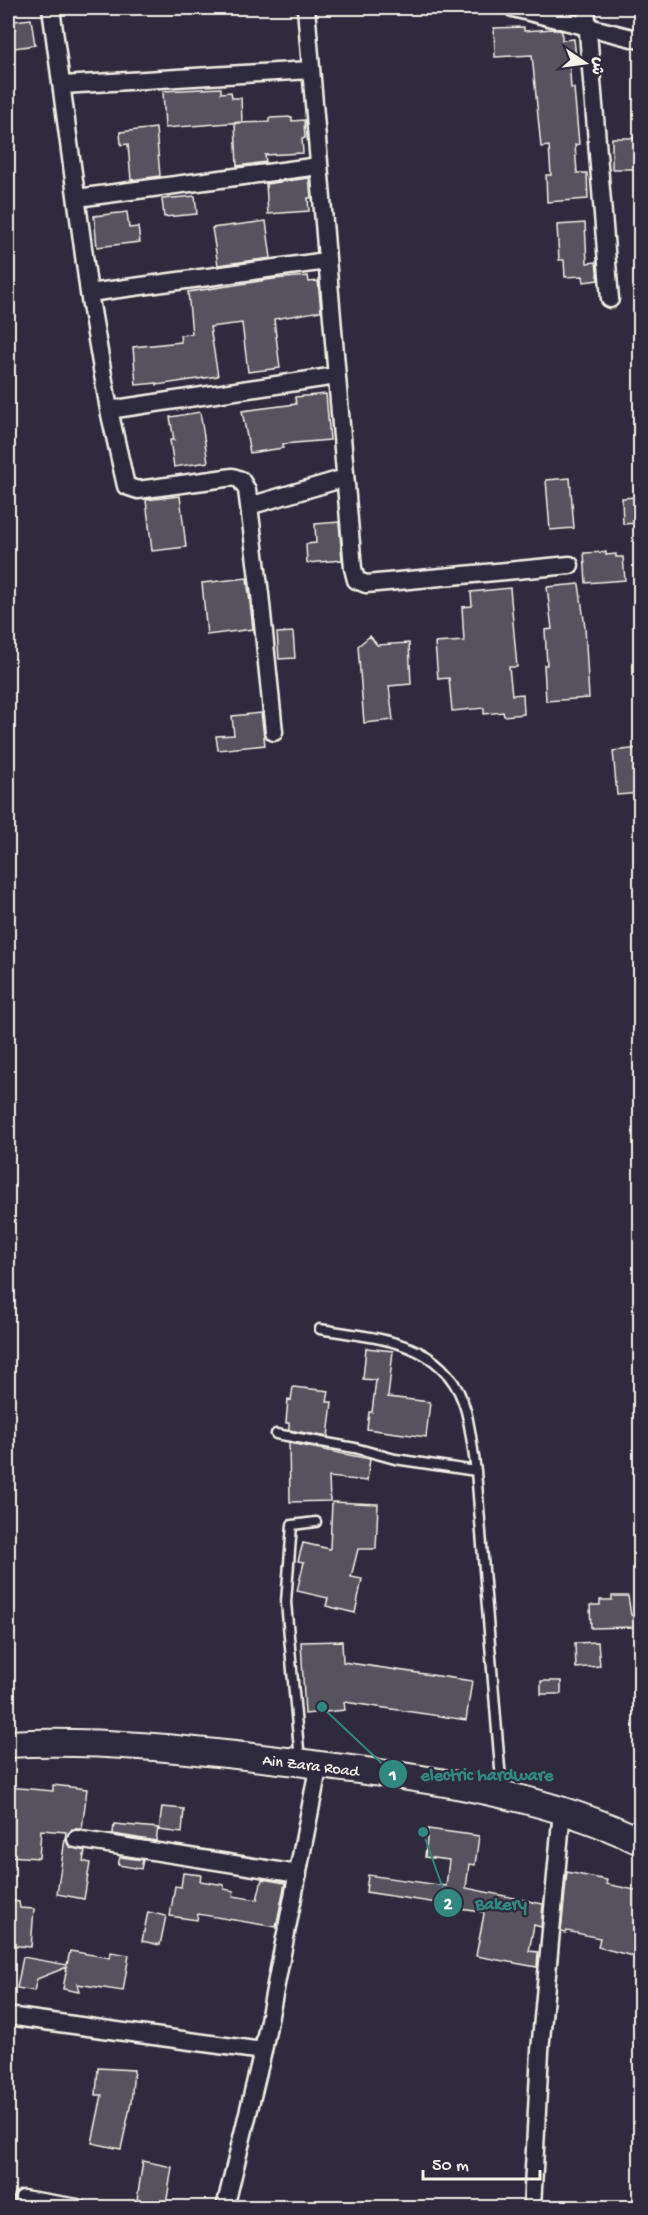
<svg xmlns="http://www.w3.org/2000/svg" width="648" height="2215" viewBox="0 0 648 2215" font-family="'Gochi Hand','Playpen Sans Arabic',sans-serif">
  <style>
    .building { fill: #56525f; stroke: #f4f1e8; stroke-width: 1.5 }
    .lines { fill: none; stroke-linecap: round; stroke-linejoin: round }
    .service-casing { stroke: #f4f1e8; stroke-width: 13 }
    .minor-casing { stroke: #f4f1e8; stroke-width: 21 }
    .primary-casing { stroke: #f4f1e8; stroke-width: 30 }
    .service { stroke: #2f2a3d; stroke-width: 8 }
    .minor { stroke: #2f2a3d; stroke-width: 16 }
    .primary { stroke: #2f2a3d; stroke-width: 26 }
    .labels { text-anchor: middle; stroke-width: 4.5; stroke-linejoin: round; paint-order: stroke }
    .street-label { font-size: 16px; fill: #f4f1e8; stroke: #2f2a3d }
    .leader { fill: none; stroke: #318880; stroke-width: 2 }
    .callout-dot { fill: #318880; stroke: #2f2a3d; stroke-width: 2 }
    .mark-label { font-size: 18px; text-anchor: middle; font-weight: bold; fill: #fff }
    .callout-label { font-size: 18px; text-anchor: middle; font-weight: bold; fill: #318880; stroke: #2f2a3d; stroke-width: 4.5; stroke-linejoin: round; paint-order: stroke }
  </style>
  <rect width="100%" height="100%" fill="#2f2a3d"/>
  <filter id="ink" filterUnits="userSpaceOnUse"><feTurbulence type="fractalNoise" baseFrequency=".0167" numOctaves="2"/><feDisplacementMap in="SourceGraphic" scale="12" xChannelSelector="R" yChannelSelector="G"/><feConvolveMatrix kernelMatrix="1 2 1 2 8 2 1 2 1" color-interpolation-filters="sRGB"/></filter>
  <g filter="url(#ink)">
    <path class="building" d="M31,19L35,45L8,49V30L15,29L14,21Z
      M524,27V31L553,29L562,31V40L574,39L576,58H569L571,88H574L579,144L575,145L577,173H587L588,199L547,202L546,175H551L549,146L541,147L532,55L495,57L494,28Z
      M221,88V93L231,92L232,98H241L242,122L165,128L163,91Z
      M292,117V121L304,120L305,138L302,139L303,153L265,155L266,162L237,166L235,123L269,122V118Z
      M156,128L160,176L131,180L128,144L121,145L120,132Z
      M612,138H640V169H612Z
      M309,178L311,198H308L309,211L268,214L266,184Z
      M195,196L197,214L164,217L162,199Z
      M127,212L129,228L138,227L140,242L97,247L94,216Z
      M266,221L271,258L218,265L212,228Z
      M585,223L587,263L596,262L598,280L584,282L583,276L565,277L564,260H559L557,225Z
      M308,276L309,282L318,281L321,311L274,319L280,368L248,372L242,323L210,327L218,376L157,385V383L136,385L133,347L181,342L180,335L192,334L188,292L274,279Z
      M326,394L330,440L283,444V448L250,453L242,411L296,404L295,397Z
      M200,412L208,462L174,467L170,440H174L170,417Z
      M570,478L574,528L550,530L546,480Z
      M180,496L186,547L152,551L146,500Z
      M637,497L638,523L623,524L622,498Z
      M339,522L342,560L307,563L306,544L316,543L315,524Z
      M606,552V555L616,554V557H623L625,580L586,583L584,553Z
      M247,578L253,629L207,635L202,583Z
      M579,584L585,627L589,698L546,701L544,665H547L545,630L552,629L547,587Z
      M510,588L517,667H509L512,695L523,694L524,714L504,716L503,712L484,714V708L452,711L449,678L438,679L435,643L464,641L462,607L472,606L471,592Z
      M293,632L295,658L279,659L277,633Z
      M370,636L377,645L409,643L411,684L389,686L393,720L364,723L358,646Z
      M261,713L265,745L218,750L216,736L234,735L232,716Z
      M640,748V793L617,795L613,751Z
      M366,1348L393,1351L388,1397L430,1402L426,1437L367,1429L369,1412H372L376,1380L363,1379Z
      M293,1387L329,1391L327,1402H332L328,1437L289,1430V1423H286L288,1399L291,1400Z
      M289,1443L370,1459L367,1481L329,1477L330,1501L290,1502Z
      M332,1502L378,1504L376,1549H358L351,1577L362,1579L355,1613L326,1606L328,1598L297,1591L304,1562L298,1561L303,1543L330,1549Z
      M612,1596H628L631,1615H636V1627L591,1628L590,1605H600V1600H612Z
      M342,1641L343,1662L472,1681L466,1720L344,1702L345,1710L305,1714L301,1642Z
      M598,1642L600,1666L576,1668L575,1643Z
      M541,1681H561V1694H541Z
      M53,1785L87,1789L82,1829H72L66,1838L70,1847L85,1851L83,1861L90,1863L84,1899L57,1894L66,1832L41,1830L39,1858L8,1856V1787L53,1791Z
      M162,1807L184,1809L182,1833L159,1830Z
      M114,1824L158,1828L156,1841L113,1834Z
      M428,1829L479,1836L475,1865L469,1864L466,1888L543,1904L541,1927L534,1925L529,1951L538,1952L537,1967L476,1956L484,1914L483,1912L443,1907L444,1904L366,1892L368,1875L446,1886L449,1860L425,1857Z
      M120,1857L143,1860L141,1869L118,1865Z
      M567,1872L607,1880L606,1884L640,1891V1958L598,1947L600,1938L567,1931L566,1933L561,1932Z
      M183,1873L201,1875L200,1881L224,1885V1889L234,1891L233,1896L257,1900L262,1879L285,1883L276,1927L198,1914L197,1920L170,1916L175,1886L181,1887Z
      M8,1900L19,1902L20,1908L34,1909L31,1947L8,1945Z
      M148,1912L166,1916L160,1945L142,1941Z
      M70,1951L110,1958L111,1952L129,1955L123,1991L77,1984L79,1992L63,1989L67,1967L37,1979L34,1991L17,1988L23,1957L67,1965Z
      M98,2068L134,2070L131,2103L121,2149L92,2143L102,2095H96Z
      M143,2161L172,2167L166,2205L137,2200Z"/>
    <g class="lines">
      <defs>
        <path id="service" d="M320,1329C380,1339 447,1340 466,1411C471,1431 473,1451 476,1471L502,1793
          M276,1434L355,1448L395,1459L476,1471
          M300,1761L286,1602L292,1525L316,1522"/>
        <path id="minor" d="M51,8L89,293L109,410L126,486L138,490L233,477L241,480L247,490L260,594L274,732
          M306,8L353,568L356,580L366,584L570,565
          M513,8L640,40
          M586,8L610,299
          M63,85L310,70
          M77,198L319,166
          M89,293L327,261
          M109,410L336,376
          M249,506L345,478
          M76,1839L298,1874
          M8,2016L263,2051
          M23,2199L78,2208
          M225,2208L263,2051L319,1764
          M532,2208L540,2051L562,1810"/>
        <path id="primary" d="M8,1744C105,1739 200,1751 297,1762C413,1777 534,1790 640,1841"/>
      </defs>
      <use href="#service" class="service-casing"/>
      <use href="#minor" class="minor-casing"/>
      <use href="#primary" class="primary-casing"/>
      <use href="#service" class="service"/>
      <use href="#minor" class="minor"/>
      <use href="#primary" class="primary"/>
    </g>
  </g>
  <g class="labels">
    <g class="street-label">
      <text transform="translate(311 1764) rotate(7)" y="6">Ain Zara Road</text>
    </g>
  </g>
  <path class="leader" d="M322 1707L393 1774M423 1832L448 1903"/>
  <g class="callout-dot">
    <circle cx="322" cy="1707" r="6"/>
    <circle cx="423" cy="1832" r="6"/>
    <circle cx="393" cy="1774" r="15"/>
    <circle cx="448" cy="1903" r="15"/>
  </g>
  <g class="mark-label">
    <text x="393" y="1780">1</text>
    <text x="448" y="1909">2</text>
  </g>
  <g class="callout-label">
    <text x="487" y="1780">electric hardware</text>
    <text x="501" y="1909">Bakery</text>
  </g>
  <rect width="648" height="2215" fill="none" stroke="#2f2a3d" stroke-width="30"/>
  <rect x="15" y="15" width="618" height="2185" fill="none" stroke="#f4f1e8" stroke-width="2" filter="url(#ink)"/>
  <g transform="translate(585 63) rotate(103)" stroke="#2f2a3d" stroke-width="4.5" paint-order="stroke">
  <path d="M0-4.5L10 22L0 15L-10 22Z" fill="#f4f1e8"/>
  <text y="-9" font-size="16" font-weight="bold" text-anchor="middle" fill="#f4f1e8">ش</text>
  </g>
  <path d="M423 2170v9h117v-9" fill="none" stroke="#f4f1e8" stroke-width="3"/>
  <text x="432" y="2170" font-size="18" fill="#f4f1e8" stroke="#2f2a3d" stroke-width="4.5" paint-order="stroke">50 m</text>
</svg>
